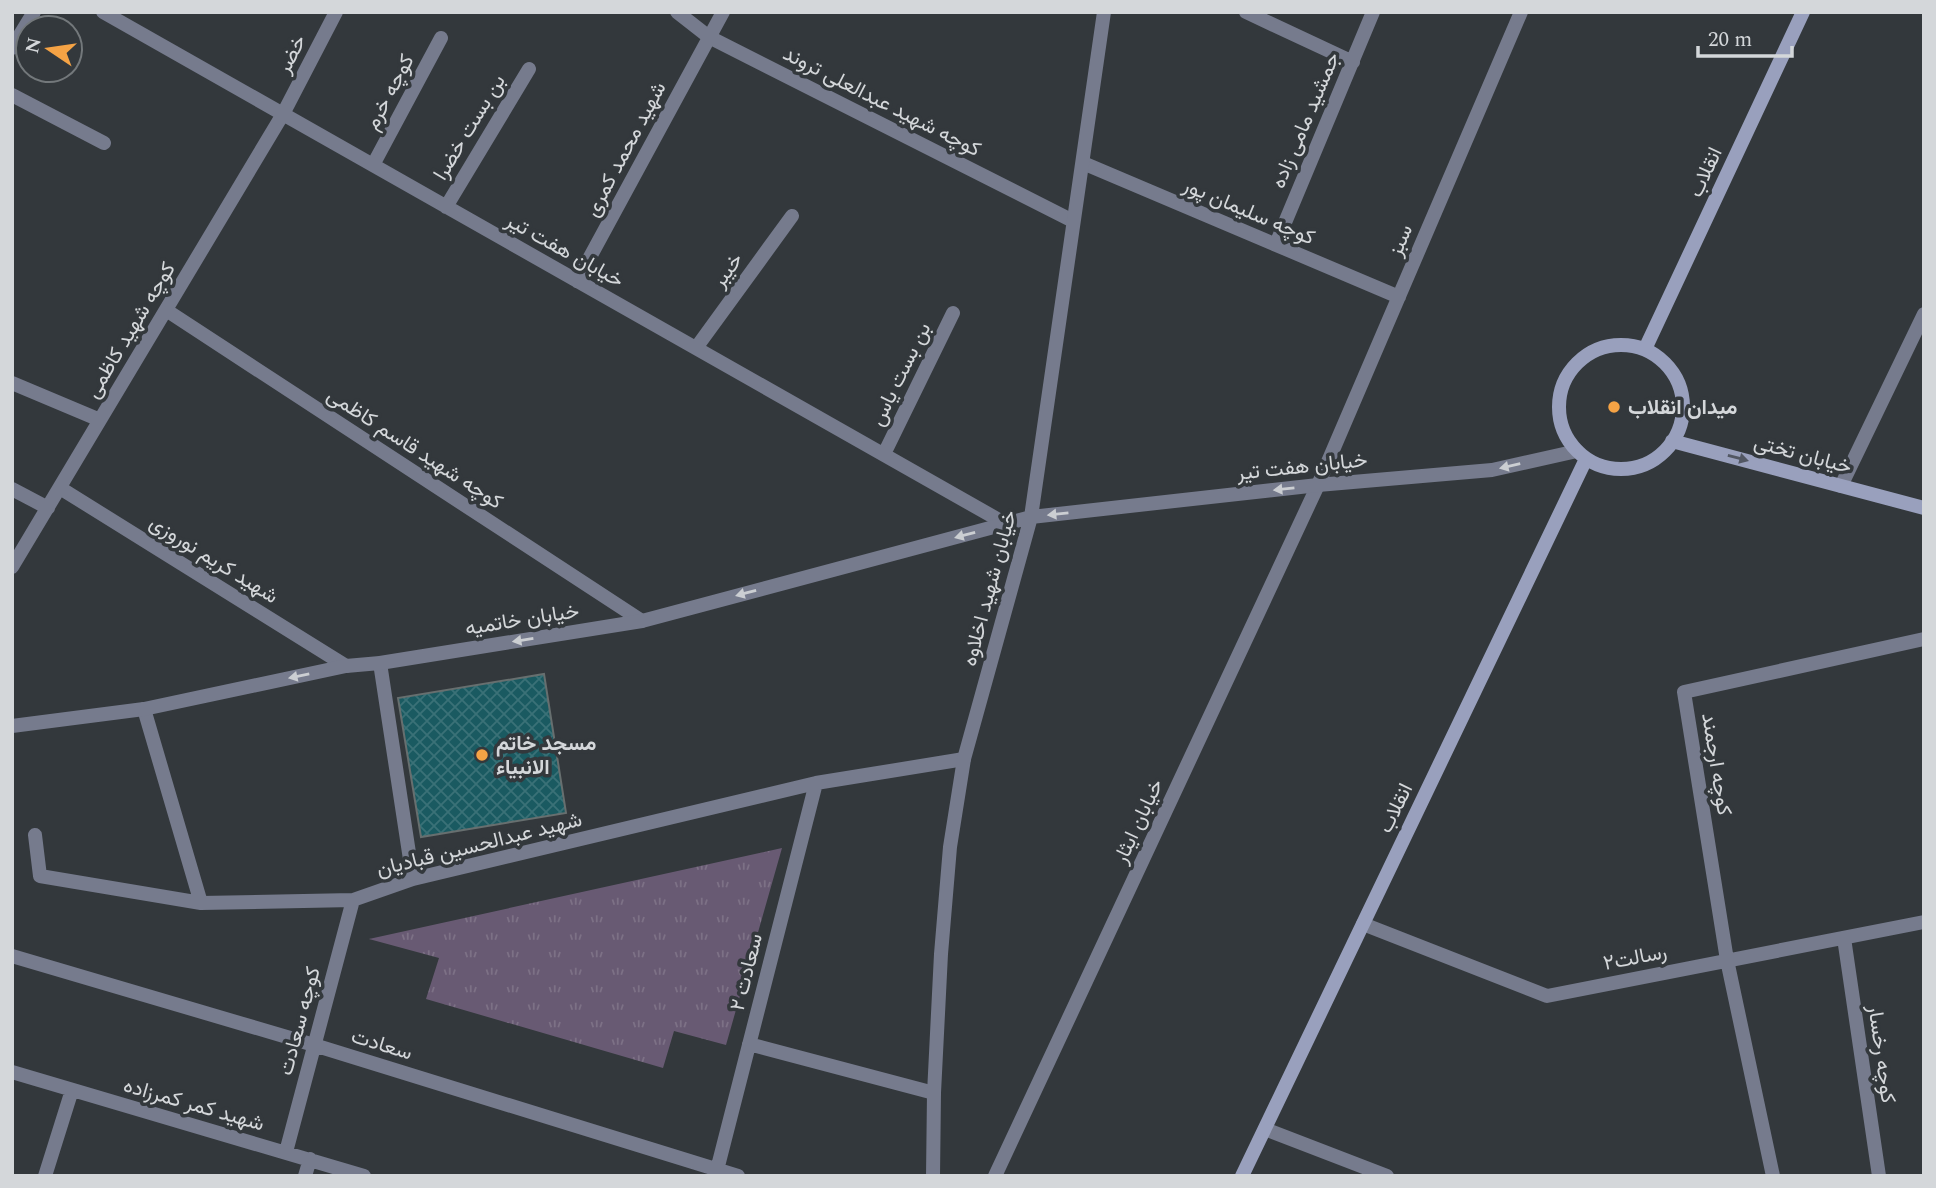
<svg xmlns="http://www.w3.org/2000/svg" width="1936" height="1188" viewBox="0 0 1936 1188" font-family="Spectral,Vazirmatn,serif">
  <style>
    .park { fill: url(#park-tufts) }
    .building { fill: url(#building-cross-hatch); stroke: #676f6f; stroke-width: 2 }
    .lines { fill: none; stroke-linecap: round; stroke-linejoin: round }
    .service { stroke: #767b8d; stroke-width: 14 }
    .minor { stroke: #767b8d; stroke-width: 14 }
    .tertiary { stroke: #767b8d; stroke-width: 14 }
    .secondary { stroke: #99a0bd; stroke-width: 14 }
    .oneway { fill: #525763 }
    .oneway2 { fill: #cbced2 }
    .poi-dot { fill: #f5a345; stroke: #33383c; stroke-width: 2.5 }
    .labels { text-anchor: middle; stroke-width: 7; stroke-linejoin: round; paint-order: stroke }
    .street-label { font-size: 21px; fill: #d4d7da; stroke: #33383c }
    .poi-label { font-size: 21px; font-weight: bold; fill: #d4d7da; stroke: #33383c; text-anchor: start }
  </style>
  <defs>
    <pattern id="park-tufts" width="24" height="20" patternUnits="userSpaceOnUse" patternTransform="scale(1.75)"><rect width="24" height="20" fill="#685a73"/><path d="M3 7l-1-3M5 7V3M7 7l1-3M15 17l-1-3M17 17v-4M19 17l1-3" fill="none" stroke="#7d7186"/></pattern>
    <pattern id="building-cross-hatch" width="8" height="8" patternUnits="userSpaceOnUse" patternTransform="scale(1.75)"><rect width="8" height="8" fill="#1a5a61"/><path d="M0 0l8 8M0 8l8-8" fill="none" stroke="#3a7177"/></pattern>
  </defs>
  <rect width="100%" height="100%" fill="#33383c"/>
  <path class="park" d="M782,848L726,1045L674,1031L663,1068L426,999L439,958L369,939Z"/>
  <path class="building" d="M544,674L566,813L421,837L398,698Z"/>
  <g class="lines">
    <path class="service" d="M12,956L314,1045"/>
    <path class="minor" d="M103,12L1006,524
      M677,12L709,37L1073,221
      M1246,12L1353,62
      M12,48L34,12
      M12,95L104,143
      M1083,163L1399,297
      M373,165L441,38
      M446,207L529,69
      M1276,244L1373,12
      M577,281L723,12
      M166,310L642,621
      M696,348L792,216
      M12,383L100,420
      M884,454L953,313
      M1841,486L1924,314
      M60,488L346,666
      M12,489L48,508
      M12,567L283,114L336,12
      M380,663L413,879
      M144,709L201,903
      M35,835L40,876L201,903L353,900L413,879L816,783L964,759
      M1363,924L1547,996L1924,922
      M1844,938L1879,1176
      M749,1044L934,1093
      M314,1045L738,1176
      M12,1072L364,1176
      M1265,1129L1387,1176
      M286,1152L353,900
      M717,1170L816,783
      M45,1176L72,1090
      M305,1176L310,1159
      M995,1176L1318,485L1521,12
      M1773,1176L1727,960L1684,692L1924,639"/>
    <path class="tertiary" d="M12,726L144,709L346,666L380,663L642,621L1031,517L1318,485L1492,470L1577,451
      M933,1176L934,1093L941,954L950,847L964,759L1031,517L1104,12"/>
    <path class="secondary" d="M1559 407a62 62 0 1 1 124 0a62 62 0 1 1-124 0Z
      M1645,349L1803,12
      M1672,441L1924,508
      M1242,1176L1586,459"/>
  </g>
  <defs><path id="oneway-solid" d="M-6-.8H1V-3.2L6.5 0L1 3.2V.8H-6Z" transform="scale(1.75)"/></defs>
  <use class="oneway" href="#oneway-solid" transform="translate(1738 458) rotate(15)"/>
  <g class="oneway2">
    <use href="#oneway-solid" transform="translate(1510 466) rotate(167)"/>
    <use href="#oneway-solid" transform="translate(1284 489) rotate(174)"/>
    <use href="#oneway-solid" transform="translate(1058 514) rotate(174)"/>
    <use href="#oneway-solid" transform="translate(965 535) rotate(165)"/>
    <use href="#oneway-solid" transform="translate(746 593) rotate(165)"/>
    <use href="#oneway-solid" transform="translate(523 640) rotate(171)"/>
    <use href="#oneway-solid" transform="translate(299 676) rotate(168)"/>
  </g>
  <g class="poi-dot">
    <circle cx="1614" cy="407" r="7"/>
    <circle cx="482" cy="755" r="7"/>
  </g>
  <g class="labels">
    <g class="street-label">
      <text transform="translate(291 54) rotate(-63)" y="7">خضر</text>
      <text transform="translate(389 92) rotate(-62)" y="7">کوچه خرم</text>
      <text transform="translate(882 101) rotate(27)" y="7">کوچه شهید عبدالعلی تروند</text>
      <text transform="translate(1305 120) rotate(-67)" y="7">جمشید مامی زاده</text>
      <text transform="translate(469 127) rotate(-59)" y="7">بن بست خضرا</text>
      <text transform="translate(625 149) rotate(-62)" y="7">شهید محمد کمری</text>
      <text transform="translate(1705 172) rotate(-65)" y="7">انقلاب</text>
      <text transform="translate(1249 211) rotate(23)" y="7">کوچه سلیمان پور</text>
      <text transform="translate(1400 240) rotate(-67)" y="7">سبز</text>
      <text transform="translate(565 250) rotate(29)" y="7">خیابان هفت تیر</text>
      <text transform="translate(727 270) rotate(-54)" y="7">خیبر</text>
      <text transform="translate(130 330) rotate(-59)" y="7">کوچه شهید کاظمی</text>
      <text transform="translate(900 374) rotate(-64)" y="7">بن بست یاس</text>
      <text transform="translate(415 448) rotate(33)" y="7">کوچه شهید قاسم کاظمی</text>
      <text transform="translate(1803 454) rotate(15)" y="7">خیابان تختی</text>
      <text transform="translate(1302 466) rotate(-6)" y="7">خیابان هفت تیر</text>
      <text transform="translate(214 559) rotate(32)" y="7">شهید کریم نوروزی</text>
      <text transform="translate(989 588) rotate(-75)" y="7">خیابان شهید اخلاوه</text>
      <text transform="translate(522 619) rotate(-9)" y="7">خیابان خاتمیه</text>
      <text transform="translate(1717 764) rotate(81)" y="7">کوچه ارجمند</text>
      <text transform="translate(1395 808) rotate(-64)" y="7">انقلاب</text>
      <text transform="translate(1138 821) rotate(-65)" y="7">خیابان ایثار</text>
      <text transform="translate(479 844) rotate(-14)" y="7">شهید عبدالحسین قبادیان</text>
      <text transform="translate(1635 957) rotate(-11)" y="7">رسالت۲</text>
      <text transform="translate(746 972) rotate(-76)" y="7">سعادت ۲</text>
      <text transform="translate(299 1021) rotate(-75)" y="7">کوچه سعادت</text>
      <text transform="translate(382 1044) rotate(17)" y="7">سعادت</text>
      <text transform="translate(1882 1054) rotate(82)" y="7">کوچه رخسار</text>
      <text transform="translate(194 1104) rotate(16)" y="7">شهید کمر کمرزاده</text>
    </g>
    <g class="poi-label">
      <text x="1628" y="414">میدان انقلاب</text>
      <text x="496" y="750">مسجد خاتم<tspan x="496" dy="24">الانبیاء</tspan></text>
    </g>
  </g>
  <rect width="1936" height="1188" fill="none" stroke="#d4d7da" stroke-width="28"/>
  <g transform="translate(49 49) rotate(283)"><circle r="33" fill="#33383c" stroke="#73787b" stroke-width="2"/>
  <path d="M0-5L12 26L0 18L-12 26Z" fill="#f5a345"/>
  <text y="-10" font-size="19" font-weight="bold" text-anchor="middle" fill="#d4d7da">N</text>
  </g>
  <path d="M1698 46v10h94v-10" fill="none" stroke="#d4d7da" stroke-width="3.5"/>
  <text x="1708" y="46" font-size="21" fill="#d4d7da" stroke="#33383c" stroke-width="5" paint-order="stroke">20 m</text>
</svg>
